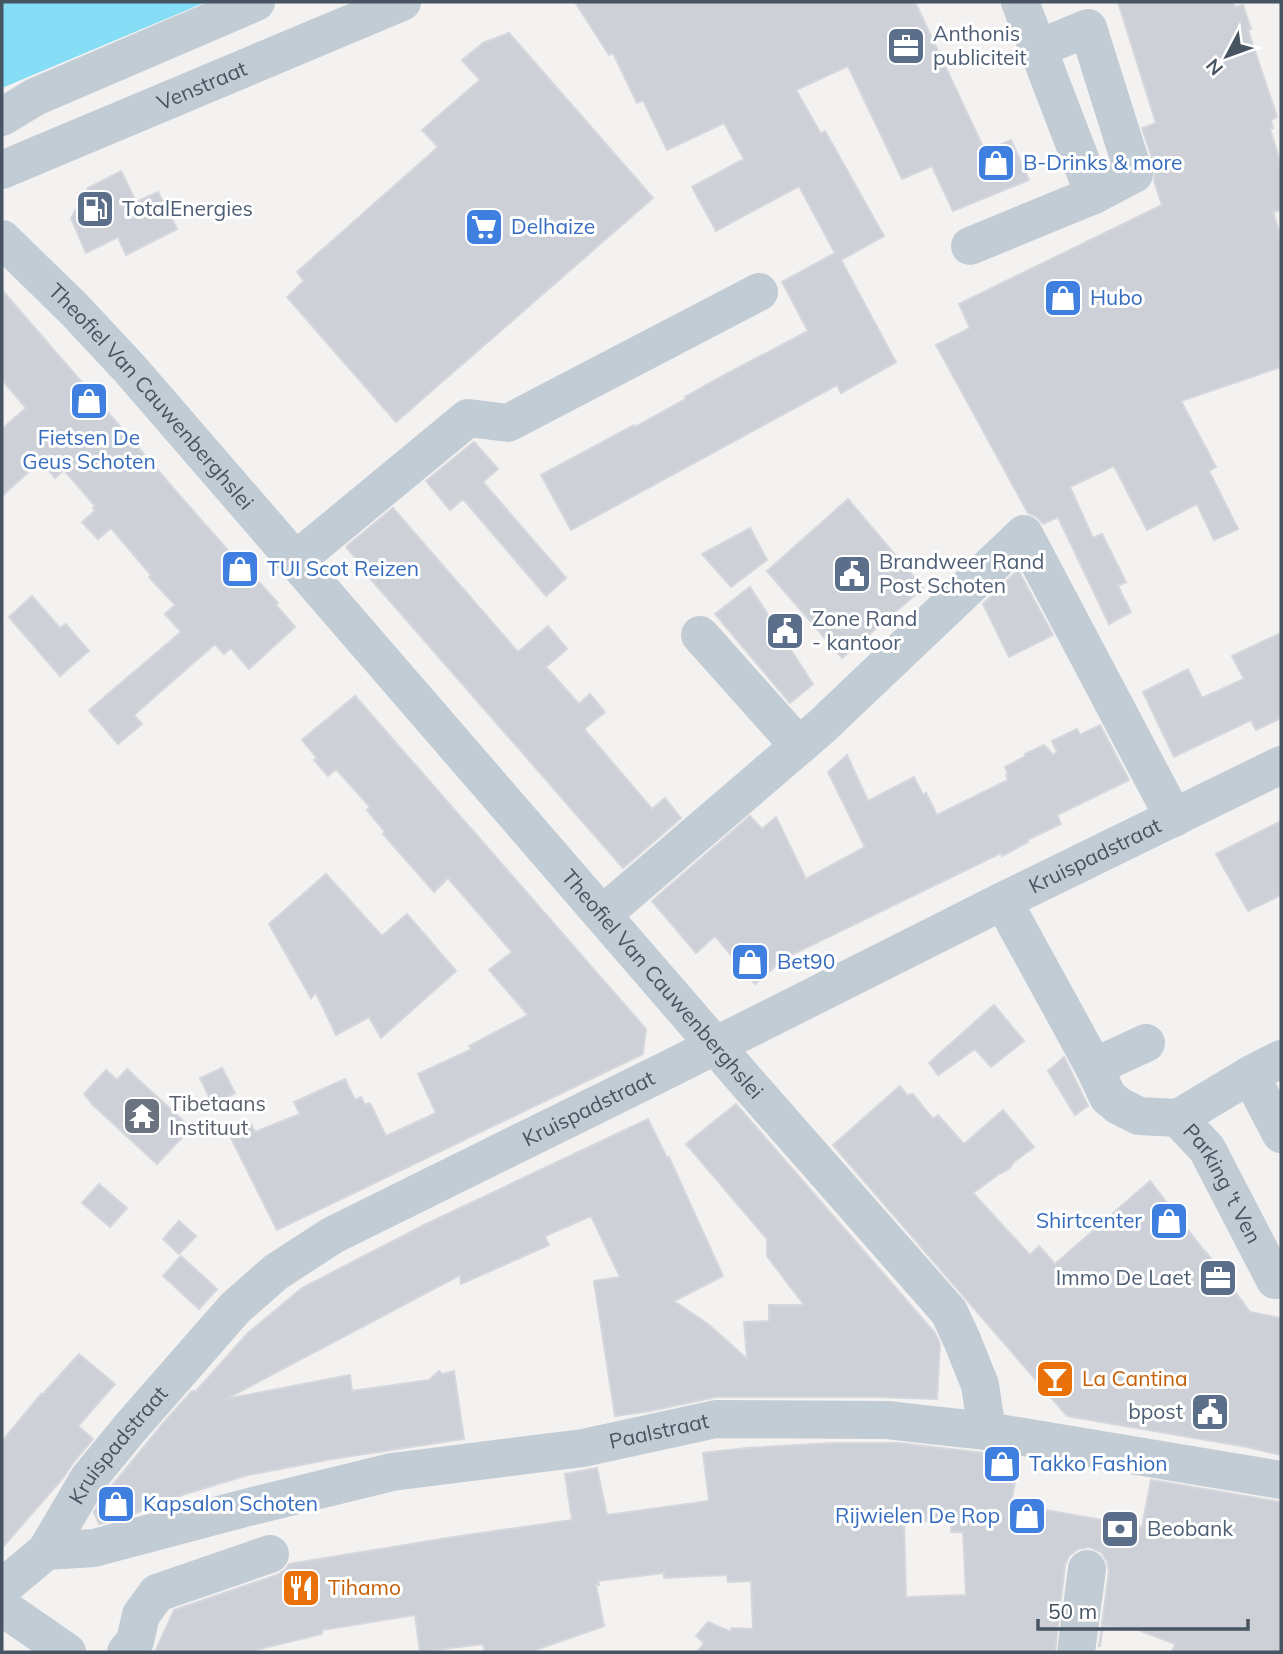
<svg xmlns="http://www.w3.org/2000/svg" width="1283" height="1654" viewBox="0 0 1283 1654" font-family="Mulish,sans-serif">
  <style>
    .water { fill: #85def6 }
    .building { fill: #cdd0d6; stroke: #d5d7dd; stroke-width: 2; fill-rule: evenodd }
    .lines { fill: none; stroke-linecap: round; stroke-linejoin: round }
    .minor { stroke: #c1ccd4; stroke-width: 38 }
    .labels { text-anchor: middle; stroke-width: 6; stroke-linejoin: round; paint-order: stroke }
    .service-label { font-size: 21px; fill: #4e5e75; stroke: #fff; text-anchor: start }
    .street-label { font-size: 21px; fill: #475461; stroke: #fff }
    .shop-label { font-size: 21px; fill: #366cbe; stroke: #fff; text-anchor: start }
    .worship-label { font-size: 21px; fill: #5b616d; stroke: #fff; text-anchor: start }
    .food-label { font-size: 21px; fill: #c56008; stroke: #fff; text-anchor: start }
  </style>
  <rect width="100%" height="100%" fill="#f4f1f1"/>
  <path class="water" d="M2,2H206L2,88Z"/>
  <path class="building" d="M575,2H915L985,151L1011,140L1029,180L953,211L932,166L902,179L848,66L796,90L821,134L825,131L884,236L841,260L896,362L841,393L837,385L571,530L541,475L634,425L635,427L686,399L685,397L719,378L808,331L782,282L835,253L799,186L716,231L692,187L744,159L724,123L667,150L643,100L637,103L613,53L609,55Z
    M1118,2H1233L1235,7L1243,5L1251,29L1248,30L1277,117L1271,120L1273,128L1270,129L1281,165V210L1273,212L1281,237V367L1181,401L1216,467L1209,471L1238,529L1214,540L1197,504L1147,530L1114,466L1070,487L1093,538L1102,534L1126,582L1118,586L1131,612L1109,624L1058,517L1043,524L1037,517L1028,513L936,345L970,328L959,304L1162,205L1154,181L1155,167L1142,128L1156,123Z
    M509,33L653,198L396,422L287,297L304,281L297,272L438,147L422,130L480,80L462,60L483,43Z
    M121,171L136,202L158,192L177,229L126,255L118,237L86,253L71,218L88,188Z
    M2,290L181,497L247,572L249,571L278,603L276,605L295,627L249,669L231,648L224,654L215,644L134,715L142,724L118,744L89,710L181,632L165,614L175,605L149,577L151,575L111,528L98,539L82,522L95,511L93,508L95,506L64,470L55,478L41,461L2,496V429L26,408L2,380Z
    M474,442L498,469L483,482L566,578L546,596L463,499L450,510L426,481Z
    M848,499L923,588L842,658L767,571Z
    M393,508L518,652L548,626L567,649L546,667L579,704L590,694L605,712L584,729L652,809L665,798L681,818L623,868L361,568L362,566L346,547Z
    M750,528L767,560L731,587L702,554Z
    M1018,570L1053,635L1009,657L983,604Z
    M750,587L813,684L790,703L715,614Z
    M32,596L60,628L66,624L89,651L60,676L9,617Z
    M1281,633V718L1256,730L1251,720L1174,757L1143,692L1188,669L1202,698L1244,679L1232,656Z
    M355,696L646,1029L643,1054L277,1230L228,1132L250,1122L255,1132L300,1114L294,1102L345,1079L355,1100L361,1097L365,1105L370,1103L386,1136L436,1113L418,1074L472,1049L469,1046L528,1015L489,970L512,952L448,878L434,892L383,834L385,832L367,810L370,807L336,769L328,776L314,760L317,758L302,740Z
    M1100,725L1129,780L1057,815L1061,824L1027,840L1028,842L1002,856L1001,853L785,958L755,984L715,936L696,953L652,901L750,816L762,829L776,817L806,879L865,847L828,772L847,755L868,801L914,777L923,795L926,793L937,815L1008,780L1006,775L1008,774L1005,767L1026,756L1025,754L1044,745L1053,755L1057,752L1052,741L1077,729L1080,735Z
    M1281,821V895L1248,911L1216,854Z
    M326,874L382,936L407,914L456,971L381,1038L369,1017L336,1035L316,993L311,998L269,924Z
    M994,1005L1024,1041L991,1067L975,1049L938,1075L929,1063Z
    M1064,1057L1088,1106L1075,1115L1048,1071Z
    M222,1068L235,1093L213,1105L200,1078Z
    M127,1069L191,1128L157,1164L93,1105L84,1094L106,1070L117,1080Z
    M900,1086L907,1095L913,1094L933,1119L938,1115L964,1144L1003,1110L1034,1147L1015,1161L1009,1169L999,1174L973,1193L1030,1255L1039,1246L1055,1264L1150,1181L1206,1253V1252L1250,1312L1281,1318V1455L1247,1447L1067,1416L833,1145Z
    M736,1104L935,1333L940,1344L937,1399L876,1397H716L650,1411L615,1416L594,1281L620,1277L591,1216L545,1236L549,1245L461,1284L460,1275L226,1399L350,1375L352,1391L429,1380L439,1371L442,1374L454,1371L464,1439L332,1459L248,1475L185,1494L123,1518L99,1524L94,1512L104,1495L166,1420L192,1391H196L248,1333L302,1288L426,1224L648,1119L667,1158L669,1157L723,1276L674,1301L708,1324L747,1359L744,1322L769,1321V1305H804L767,1256V1239L686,1144Z
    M99,1184L127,1208L110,1227L82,1203Z
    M179,1221L196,1236L179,1254L163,1239Z
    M181,1256L217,1289L199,1309L163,1276Z
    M79,1354L115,1384L78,1426L93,1439L72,1464L63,1478L2,1548V1441L41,1394L42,1395Z
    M832,1443H899L984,1453L1019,1458L1011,1504L1142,1527L1151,1480L1281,1502V1652H1172L1175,1644L1136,1629L1103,1626L1100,1646H1099L1109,1571L1107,1561L1101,1552L1089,1547L1078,1549L1069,1556L1065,1565L1055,1652H697L704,1643L696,1636L708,1622L731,1632V1628L753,1629L751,1581L728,1582L727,1575L664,1578V1573L598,1581L599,1585H596L604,1626L530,1652H485L483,1644L420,1652L415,1615L322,1630V1634L247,1652H155L174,1610L277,1575L286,1569L289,1564L460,1536L572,1520L565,1474L597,1468L607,1515L709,1501L703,1453L747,1448ZM951,1521V1532H963L966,1595L906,1597L904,1522Z"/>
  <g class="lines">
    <g class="minor">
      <path d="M1020,2L1094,195L1134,174L1088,28L1037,49"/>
      <path d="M2,117L35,97L256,2"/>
      <path id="s1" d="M2,170L402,2"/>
      <path id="s2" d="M2,239L73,308L130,369L745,1080L949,1312L962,1340L980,1385L987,1431"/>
      <path d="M970,246L1094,195"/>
      <path d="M296,560L468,418L508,423L759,292"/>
      <path d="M700,635L799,746"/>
      <path d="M1003,901L1094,1067L1108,1097L1119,1106L1139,1116L1178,1118"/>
      <path d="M603,914L821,727L1024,534L1174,818"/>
      <path d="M1094,1067L1146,1043"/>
      <path d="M1250,1075L1281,1134"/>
      <path id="s3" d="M1178,1118L1207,1149L1275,1280L1281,1277"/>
      <path d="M1178,1118L1250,1075L1281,1059"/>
      <path id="s4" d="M46,1551L94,1548L245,1508L392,1472L583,1448L716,1419L887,1420L922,1424L987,1431L1281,1480"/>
      <path id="s5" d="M2,1588L46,1551L89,1478L130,1428L235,1308L276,1272L333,1235L669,1069L1003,901L1281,765"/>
      <path d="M2,1607L67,1652"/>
      <path d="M126,1652L135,1641L141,1615L157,1593L270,1554"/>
      <path d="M1076,1652L1087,1569"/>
    </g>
  </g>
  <defs>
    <symbol id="office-square" viewBox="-11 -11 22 22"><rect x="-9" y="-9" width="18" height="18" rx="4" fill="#5c6f8a" stroke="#fff"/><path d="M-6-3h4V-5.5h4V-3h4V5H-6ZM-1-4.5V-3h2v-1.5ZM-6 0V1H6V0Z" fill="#fff"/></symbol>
    <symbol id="shop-square" viewBox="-11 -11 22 22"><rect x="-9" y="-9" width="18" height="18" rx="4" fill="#3f7fe0" stroke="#fff"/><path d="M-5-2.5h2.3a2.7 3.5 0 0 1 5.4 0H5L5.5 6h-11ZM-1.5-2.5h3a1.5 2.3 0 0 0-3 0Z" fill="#fff"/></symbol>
    <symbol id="fuel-square" viewBox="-11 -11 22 22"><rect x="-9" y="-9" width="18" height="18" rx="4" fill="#5c6f8a" stroke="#fff"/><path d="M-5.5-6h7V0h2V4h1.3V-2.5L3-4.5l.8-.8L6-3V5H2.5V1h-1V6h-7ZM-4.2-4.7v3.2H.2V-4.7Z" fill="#fff"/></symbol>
    <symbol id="supermarket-square" viewBox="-11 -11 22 22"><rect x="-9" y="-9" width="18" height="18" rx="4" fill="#3f7fe0" stroke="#fff"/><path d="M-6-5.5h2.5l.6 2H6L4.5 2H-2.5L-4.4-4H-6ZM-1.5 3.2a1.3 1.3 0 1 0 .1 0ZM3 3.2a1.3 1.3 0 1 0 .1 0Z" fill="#fff"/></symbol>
    <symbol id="civic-square" viewBox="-11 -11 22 22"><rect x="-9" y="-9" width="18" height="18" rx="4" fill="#5c6f8a" stroke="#fff"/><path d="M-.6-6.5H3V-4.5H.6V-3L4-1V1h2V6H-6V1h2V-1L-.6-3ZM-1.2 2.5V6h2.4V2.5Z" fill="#fff"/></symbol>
    <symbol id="temple-square" viewBox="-11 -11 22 22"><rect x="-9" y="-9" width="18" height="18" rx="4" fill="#6b7280" stroke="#fff"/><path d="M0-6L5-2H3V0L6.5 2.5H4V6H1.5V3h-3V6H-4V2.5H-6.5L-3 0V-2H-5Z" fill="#fff"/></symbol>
    <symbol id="bar-square" viewBox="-11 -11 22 22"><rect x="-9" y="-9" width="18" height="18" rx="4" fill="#e8710a" stroke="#fff"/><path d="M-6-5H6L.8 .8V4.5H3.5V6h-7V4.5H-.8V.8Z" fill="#fff"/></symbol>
    <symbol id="bank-square" viewBox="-11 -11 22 22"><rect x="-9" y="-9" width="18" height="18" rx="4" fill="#5c6f8a" stroke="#fff"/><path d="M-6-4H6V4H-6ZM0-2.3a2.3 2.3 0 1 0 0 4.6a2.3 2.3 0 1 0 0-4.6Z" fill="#fff"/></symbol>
    <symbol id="restaurant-square" viewBox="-11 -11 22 22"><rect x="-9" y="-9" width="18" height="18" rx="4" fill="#e8710a" stroke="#fff"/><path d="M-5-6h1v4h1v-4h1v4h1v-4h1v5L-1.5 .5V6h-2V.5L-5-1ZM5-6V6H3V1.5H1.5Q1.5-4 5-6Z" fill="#fff"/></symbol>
  </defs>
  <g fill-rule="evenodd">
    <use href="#office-square" x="884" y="24" width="44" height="44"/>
    <use href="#shop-square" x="974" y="141" width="44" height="44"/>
    <use href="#fuel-square" x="73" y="187" width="44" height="44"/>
    <use href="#supermarket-square" x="462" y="205" width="44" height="44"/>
    <use href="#shop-square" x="1041" y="276" width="44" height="44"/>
    <use href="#shop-square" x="67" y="379" width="44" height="44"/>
    <use href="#shop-square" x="218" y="547" width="44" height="44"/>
    <use href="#civic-square" x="830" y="552" width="44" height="44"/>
    <use href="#civic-square" x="763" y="609" width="44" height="44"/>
    <use href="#shop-square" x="728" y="940" width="44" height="44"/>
    <use href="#temple-square" x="120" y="1094" width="44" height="44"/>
    <use href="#shop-square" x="1147" y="1199" width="44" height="44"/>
    <use href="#office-square" x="1196" y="1256" width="44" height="44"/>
    <use href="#bar-square" x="1033" y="1357" width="44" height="44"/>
    <use href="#civic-square" x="1188" y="1390" width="44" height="44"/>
    <use href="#shop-square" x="980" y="1442" width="44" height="44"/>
    <use href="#shop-square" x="94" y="1482" width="44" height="44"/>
    <use href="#shop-square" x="1005" y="1494" width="44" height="44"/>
    <use href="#bank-square" x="1098" y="1507" width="44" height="44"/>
    <use href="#restaurant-square" x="279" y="1566" width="44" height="44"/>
  </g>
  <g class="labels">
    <g class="service-label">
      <text x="933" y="41">Anthonis<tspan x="933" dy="24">publiciteit</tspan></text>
      <text x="122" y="216">TotalEnergies</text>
      <text x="879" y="569">Brandweer Rand<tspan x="879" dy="24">Post Schoten</tspan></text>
      <text x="812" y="626">Zone Rand<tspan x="812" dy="24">- kantoor</tspan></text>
      <text x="1191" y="1285" text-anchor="end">Immo De Laet</text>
      <text x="1183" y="1419" text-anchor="end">bpost</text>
      <text x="1147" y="1536">Beobank</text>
    </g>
    <g class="street-label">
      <text dy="7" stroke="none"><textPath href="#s1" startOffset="217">Venstraat</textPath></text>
      <text dy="7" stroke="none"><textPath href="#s2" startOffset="217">Theofiel Van Cauwenberghslei</textPath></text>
      <text dy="7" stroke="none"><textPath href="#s5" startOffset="1340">Kruispadstraat</textPath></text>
      <text dy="7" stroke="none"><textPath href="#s2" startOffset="996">Theofiel Van Cauwenberghslei</textPath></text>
      <text dy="7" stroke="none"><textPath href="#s5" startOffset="774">Kruispadstraat</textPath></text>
      <text dy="7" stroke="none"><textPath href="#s3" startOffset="80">Parking 't Ven</textPath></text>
      <text dy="7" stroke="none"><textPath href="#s4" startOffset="626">Paalstraat</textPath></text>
      <text dy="7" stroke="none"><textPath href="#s5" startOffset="186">Kruispadstraat</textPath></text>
    </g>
    <g class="shop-label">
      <text x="1023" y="170">B-Drinks &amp; more</text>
      <text x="511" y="234">Delhaize</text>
      <text x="1090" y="305">Hubo</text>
      <text x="89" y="445" text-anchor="middle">Fietsen De<tspan x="89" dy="24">Geus Schoten</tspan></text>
      <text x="267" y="576">TUI Scot Reizen</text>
      <text x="777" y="969">Bet90</text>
      <text x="1142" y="1228" text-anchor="end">Shirtcenter</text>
      <text x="1029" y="1471">Takko Fashion</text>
      <text x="143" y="1511">Kapsalon Schoten</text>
      <text x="1000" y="1523" text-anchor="end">Rijwielen De Rop</text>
    </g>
    <g class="worship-label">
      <text x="169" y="1111">Tibetaans<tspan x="169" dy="24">Instituut</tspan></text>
    </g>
    <g class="food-label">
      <text x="1082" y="1386">La Cantina</text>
      <text x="328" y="1595">Tihamo</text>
    </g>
  </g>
  <rect width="1283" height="1654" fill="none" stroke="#475461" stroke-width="7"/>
  <g transform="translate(1227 56) rotate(229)" stroke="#ffffff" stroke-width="5" paint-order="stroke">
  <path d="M0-5L12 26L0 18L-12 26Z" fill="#475461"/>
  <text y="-10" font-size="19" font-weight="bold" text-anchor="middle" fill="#475461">N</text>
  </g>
  <path d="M1038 1619v10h210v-10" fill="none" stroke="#475461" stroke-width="3.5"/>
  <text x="1048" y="1619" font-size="21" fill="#475461" stroke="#ffffff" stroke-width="5" paint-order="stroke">50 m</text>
</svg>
